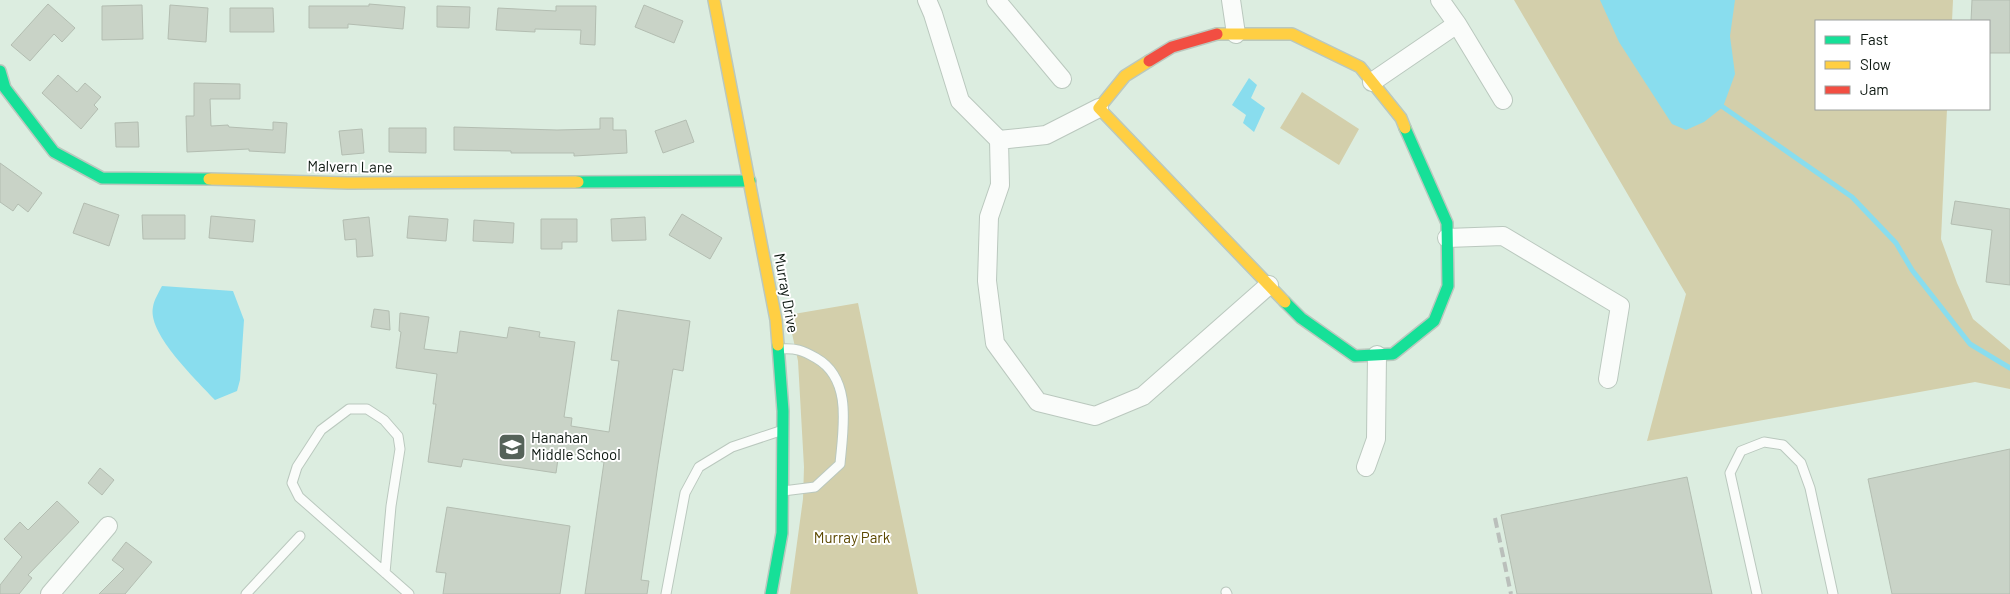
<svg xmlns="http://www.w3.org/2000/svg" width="2010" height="594" viewBox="0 0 2010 594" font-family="Barlow,sans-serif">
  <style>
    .green { fill: #d3cfab }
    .water { fill: #89ddee }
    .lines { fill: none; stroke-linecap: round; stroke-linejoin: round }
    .stream { stroke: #89ddee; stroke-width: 5 }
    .building { fill: #c9d3c7; stroke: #b3bdb1 }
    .lane-casing { stroke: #bac8be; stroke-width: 11 }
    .street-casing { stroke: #bac8be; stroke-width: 20 }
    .fast-casing { stroke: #bac8be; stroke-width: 14 }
    .slow-casing { stroke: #bac8be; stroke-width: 14 }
    .jam-casing { stroke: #bac8be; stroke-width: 14 }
    .lane { stroke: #fafcfa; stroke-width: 9 }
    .street { stroke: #fafcfa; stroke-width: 18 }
    .fast { stroke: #16e098; stroke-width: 11 }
    .slow { stroke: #ffcf43; stroke-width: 11 }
    .jam { stroke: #f24e42; stroke-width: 11 }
    .rail { stroke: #babfbb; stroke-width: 4; stroke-dasharray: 10 5; stroke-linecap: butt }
    .labels { text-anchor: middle; stroke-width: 4; stroke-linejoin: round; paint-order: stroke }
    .street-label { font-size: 15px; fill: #0c1710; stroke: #fff }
    .poi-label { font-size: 15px; fill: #0c1710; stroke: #fff; text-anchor: start }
    .park-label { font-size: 15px; fill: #5c4801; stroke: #fff }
  </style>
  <rect width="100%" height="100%" fill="#dcede0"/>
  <path class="green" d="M1514,0H1953L1952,21H1816V109H1947L1941,239L1957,283L1973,319L2010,350V389L1975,382L1647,441L1686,294Z
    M1302,92L1359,129L1339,165L1280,128Z
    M858,303L918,594H790L803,499L804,467L798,361L788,315Z"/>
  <path class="water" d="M1600,0H1735L1730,36L1735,74L1723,107L1704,122L1686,130L1672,124L1619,42Z
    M1249,78L1257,85L1251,98L1265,108L1254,132L1243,123L1246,115L1232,105Z
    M162,286L233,291L244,320L240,380L237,391L215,400C198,381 147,334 153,307C154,300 159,292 162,286Z"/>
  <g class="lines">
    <path class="stream" d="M1723,107L1852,197L1896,243L1912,270L1970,344L2010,368"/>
  </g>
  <path class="building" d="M1972,0H2010V53H1989V21H1971Z
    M48,4L75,28L62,42L54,34L30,61L11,45Z
    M369,4L405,7L403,29L348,24V28H309V6H369Z
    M142,5L143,39L102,40V6Z
    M170,5L208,8L206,42L168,39Z
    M644,5L683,21L674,43L635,27Z
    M437,6L470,7L469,28L437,27Z
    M556,6H596L595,45L580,44L581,30L535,29V32L496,30L498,8L556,11Z
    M230,8H273L274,32H230Z
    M58,75L77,92L85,83L101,97L94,105L98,109L81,129L42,93Z
    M194,83L240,84V99H210L211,126L228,125L229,127L273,130V122L287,123L285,153L249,151V149L187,152L186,116H194Z
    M600,118H613V130H626L627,153L574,156V153H511V151L454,150V127L557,130L600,129Z
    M686,120L694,142L663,153L655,131Z
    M138,122L139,147H116L115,123Z
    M389,128H426V153L389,152Z
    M362,129L364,153L342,155L339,131Z
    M0,163L42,193L28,212L18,204L13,211L0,202Z
    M1955,201L2010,209V285L1986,282L1992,230L1951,224Z
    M84,203L119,215L109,246L73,233Z
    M682,214L722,238L710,259L669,235Z
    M142,215H185V239H143Z
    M211,216L255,220L253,242L209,238Z
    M409,216L448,219L446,241L407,238Z
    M369,217L373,256L357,257L356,239L345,240L343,220Z
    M645,217L646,240L612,241L611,219Z
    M541,219H577V242H562V249H541Z
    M474,220L514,223L513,243L473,241Z
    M374,309L389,311L390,330L371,327Z
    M618,310L690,321L683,371L673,369L658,464L641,580L649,581L647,594H585L604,462L582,459L583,456L559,452L556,473L463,459L461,467L428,462L436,404H433L437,374L396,368L401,332L399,331L400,313L429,317L424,349L457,353L460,331L507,338L509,327L540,332L539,337L575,342L564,417L572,418L571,426L609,432L619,361L611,360Z
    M2010,449V594H1892L1868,479Z
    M100,468L114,480L102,495L88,483Z
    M1687,477L1712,594H1517L1501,515Z
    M57,501L79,522L28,575L32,578L19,594H0V585L22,557L4,539L20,522L28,530Z
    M447,507L570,526L560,594H443L446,573L436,572Z
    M126,542L152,562L125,594H99L124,569L112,560Z"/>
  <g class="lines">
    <defs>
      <path id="lane" d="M780,349C796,348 802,350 816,358C853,379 843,429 840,464L815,487L783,491
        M385,573L391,506L400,449L398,436L384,420L367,409H349L321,430L297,467L292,483L299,497L409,594
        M1226,592L1227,594
        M246,594L300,536
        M666,594L685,493L699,467L732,447L780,431
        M1757,594L1730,473L1741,451L1764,442L1783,445L1801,463L1810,488L1833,594"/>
      <path id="street" d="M927,0L933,14L960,101L999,140L1000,185L989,217L987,281L995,343L1038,402L1095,416L1143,396L1269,285
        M996,0L1062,79
        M1231,0L1236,34
        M1440,0L1457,24
        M1372,82L1457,24L1503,100
        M999,140L1046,135L1099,108
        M1447,238L1503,236L1620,306L1608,379
        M1366,467L1376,439L1377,355
        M50,594L108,526"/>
      <path id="fast" d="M0,71L5,88L54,152L102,178L209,179
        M578,182L750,181
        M1285,302L1301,318L1355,356L1393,354L1434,321L1448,286L1447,223L1405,128
        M771,594L782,533L783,411L778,345"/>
      <path id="slow" d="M714,0L776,320L778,345
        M1217,34H1292L1360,67L1401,118L1405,128
        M1149,61L1125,76L1099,108L1285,302
        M209,179L348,183L578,182"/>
      <path id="jam" d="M1149,61L1172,47L1217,34"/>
    </defs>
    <use href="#lane" class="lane-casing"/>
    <use href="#street" class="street-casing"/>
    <use href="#fast" class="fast-casing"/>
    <use href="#slow" class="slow-casing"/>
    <use href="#jam" class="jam-casing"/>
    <use href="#lane" class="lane"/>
    <use href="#street" class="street"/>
    <use href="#fast" class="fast"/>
    <use href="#slow" class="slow"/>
    <use href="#jam" class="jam"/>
    <path class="rail" d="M1495,518L1511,594"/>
  </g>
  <defs>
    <symbol id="school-square" viewBox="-11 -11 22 22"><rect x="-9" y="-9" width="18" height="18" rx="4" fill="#556259" stroke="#fff"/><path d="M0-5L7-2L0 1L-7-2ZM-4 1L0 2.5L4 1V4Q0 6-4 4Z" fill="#fff"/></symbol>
  </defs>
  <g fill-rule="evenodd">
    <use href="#school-square" x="496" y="431" width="32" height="32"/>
  </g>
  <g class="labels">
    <g class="street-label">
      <text transform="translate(350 167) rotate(1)" y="5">Malvern Lane</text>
      <text transform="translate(786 293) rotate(80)" y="5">Murray Drive</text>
    </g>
    <g class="poi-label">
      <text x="531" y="443">Hanahan<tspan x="531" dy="17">Middle School</tspan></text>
    </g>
    <g class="park-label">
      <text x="852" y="543">Murray Park</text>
    </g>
  </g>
  <rect x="1815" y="20" width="175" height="90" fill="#ffffff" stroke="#9ea29f"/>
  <rect x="1825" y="36" width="25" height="8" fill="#16e098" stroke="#9ea29f"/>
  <text x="1860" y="45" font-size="15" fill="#0c1710">Fast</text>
  <rect x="1825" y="61" width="25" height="8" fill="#ffcf43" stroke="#9ea29f"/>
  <text x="1860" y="70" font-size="15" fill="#0c1710">Slow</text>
  <rect x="1825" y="86" width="25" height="8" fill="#f24e42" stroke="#9ea29f"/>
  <text x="1860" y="95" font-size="15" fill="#0c1710">Jam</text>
</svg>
